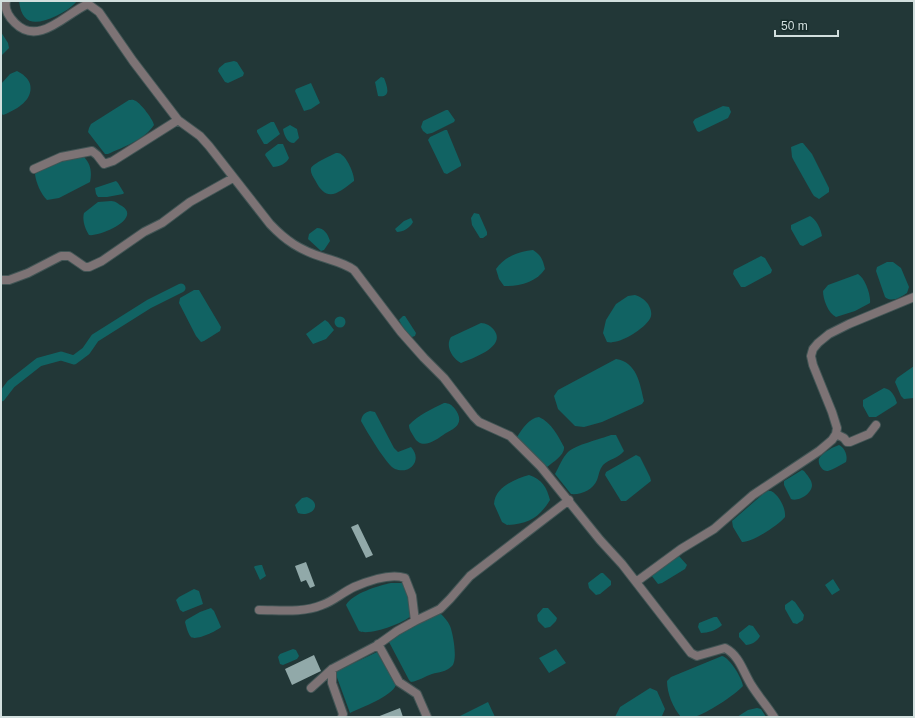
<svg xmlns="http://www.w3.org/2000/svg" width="915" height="718" viewBox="0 0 915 718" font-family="Arial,sans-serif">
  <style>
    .water { fill: #116363 }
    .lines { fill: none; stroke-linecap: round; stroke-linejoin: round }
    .canal { stroke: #116363; stroke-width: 9 }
    .building { fill: #91a9a9 }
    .minor-casing { stroke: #425555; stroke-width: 10 }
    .minor { stroke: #7d7375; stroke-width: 8 }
  </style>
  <rect width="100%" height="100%" fill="#223737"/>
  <path class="water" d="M19,1H77C71,8 64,12 56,16C36,25 22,26 19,1Z
    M1,32L8,43L9,48L1,56Z
    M234,61L237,62L244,73L243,76L228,83L225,82L218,71L219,68L225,63Z
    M17,71C23,74 28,78 30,84C34,100 16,110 3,115L1,113V84L10,74Z
    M381,77L384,78C387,86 392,98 378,96L375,82Z
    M311,83L320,103L311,109L304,111L295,91L296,89Z
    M129,100C132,100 132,99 136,101C141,104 153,119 154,125C144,140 123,147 108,154H105L88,132L89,128L91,124Z
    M723,106L729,107L731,112L728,118L699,132L697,131L693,122L695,119Z
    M446,110H448L455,120L454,122L432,133L427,134L423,131L421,127L423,121Z
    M271,122H274L280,134L267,144H264L257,132V130Z
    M290,125L297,129L299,138L294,143C287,143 284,135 283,129Z
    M445,130H447L461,164V166L447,174L444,173L428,140L430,137Z
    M801,143H803L812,154L829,188V192L819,199L814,196L812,193L794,161L792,157L791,147Z
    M278,144H283L289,158C287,163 279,167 273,167L265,155L266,153Z
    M336,153C338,153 340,153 342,155C347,158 355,175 354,181C338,193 327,204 315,180C313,177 310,172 311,168C314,163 330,156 336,153Z
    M79,157H84C91,164 92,173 90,182L59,198L47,200C41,194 36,183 35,174C46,164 65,161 79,157Z
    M116,181L118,183L124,193L123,194L107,197H98L96,194L95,188Z
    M111,201C116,201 118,204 122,206C142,219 99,237 89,235C85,229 82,220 84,213L98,202Z
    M474,213L479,214L487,232V235L483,238H480L472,225L471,218Z
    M810,216C816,219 821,229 822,236L803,246L800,245L791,229V225Z
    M411,218L413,222C410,228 403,232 397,232L395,229L404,221Z
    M317,228C324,228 328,234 330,241L324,250L321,251L308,239L309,234Z
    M533,250C541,255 543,260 545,269C537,282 518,287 504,286L499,279L496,269C504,257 519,251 533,250Z
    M761,256L765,258L772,270L771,273L745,287H741L733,274L734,270Z
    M887,262H893L901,268L909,287L907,293C901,297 892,303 885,297L876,271L877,267Z
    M858,274C865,278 871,295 870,303L855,311L836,317C828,313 823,299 823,291L828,285Z
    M194,290H199L221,327L220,331L204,341L201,342L196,336L179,303L180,298Z
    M635,295C641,297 644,299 648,304C650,308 652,311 651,316C649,326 623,342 613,342C611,343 609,342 607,342L603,333L606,320L616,304L628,296Z
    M403,316H405L416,333L415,336L412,337C406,332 402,326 399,320Z
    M334.5 322a5.5 5.5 0 1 1 11 0a5.5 5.5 0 1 1-11 0Z
    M325,320L328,322L334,330L326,339L313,344L306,334Z
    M481,323C486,323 491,326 494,330C507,347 472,358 461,363C452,358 445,346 451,337Z
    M616,359C637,362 640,384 644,401L642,404L602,422L584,427L575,426L558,409L554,396L558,390Z
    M914,366V398L904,399L901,396L895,382L897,378Z
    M884,388C891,389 895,396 897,403L895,405L876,417H869L863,406V400Z
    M444,403C449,403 452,405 455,409C458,413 461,419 458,424C456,428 450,431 446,433C436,440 422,451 414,437C412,433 409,430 409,425C418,415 432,409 444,403Z
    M370,411L375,412L394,448L398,452L411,447C423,460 410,475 395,469C387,466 366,430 361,421C362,415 364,413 370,411Z
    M539,417C552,423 558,436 564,447C565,455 553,462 547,467L517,437C522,429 529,418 539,417Z
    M611,435H616L624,451C619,458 609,459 603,465C599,470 599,475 597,480C593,490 581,495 571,494L555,474C559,467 562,458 568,452C575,445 601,439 611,435Z
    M839,445C845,448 848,456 846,462C840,465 834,469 828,471C822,472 816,462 820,457C824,452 833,447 839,445Z
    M636,455L640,457L650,477L651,481L626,501H621L605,475L606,472Z
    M802,470L804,471C807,475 812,480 812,485C812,494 798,502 791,499L784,485V481Z
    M529,475C542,479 547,488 550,500C539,518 528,524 507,525L502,522L494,504C495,487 515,479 529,475Z
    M768,491H771C779,495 786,508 785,517C779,525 751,543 742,542L733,527L732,521L763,494Z
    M307,497C324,504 311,518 298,513L295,505L302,498Z
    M679,556L687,565L685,569L662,583L658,584L651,575Z
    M260,565H262L266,576L260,580L254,567L255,566Z
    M601,573H603L611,581V585L600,594L596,595L589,588L588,583Z
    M833,579L840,590L832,595L825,585Z
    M391,583H402C409,593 410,605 411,616C402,624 369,636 359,631L346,605C353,593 378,586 391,583Z
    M194,589L199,591L203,604L183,612L180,610L176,600L179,597Z
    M792,600L795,602L804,615L803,620L797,624L793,623L785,609V605Z
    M211,608L214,611L221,627C217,631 196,641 191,637C188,634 186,626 185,622L186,620L200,612Z
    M543,608H548L557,618L556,621L550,627L545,628L538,621L537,615Z
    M440,613C444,617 448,621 450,626C453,633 458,660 452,666C446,672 439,672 432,674C425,676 419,681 411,682L409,680L389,642L390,639L396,635Z
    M714,617H717L722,625C717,630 708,633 701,633L698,627L699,623Z
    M749,625L753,626L760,636C758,641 751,645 746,645L739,637V633Z
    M293,649L296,650L299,656L297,659L283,665L280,664L278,657L280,654Z
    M556,649L566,663L549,673L539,658Z
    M377,652L396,685C391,697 362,707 350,713L335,672Z
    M722,656C730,658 742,678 743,686C735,695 706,714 694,717C690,718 685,717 681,717C673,708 667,693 667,681L671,677Z
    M650,688L657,691L665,709L662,716L615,717L620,707Z
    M488,702L495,717H458Z
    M757,708L761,709L766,717H737L748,710Z"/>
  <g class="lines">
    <path class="canal" d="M1,397L11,384L39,362L61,356L74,360L86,351L95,338L149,304L181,288"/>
  </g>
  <path class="building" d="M358,524L373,555L366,558L351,527Z
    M306,562L315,586L310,588L306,580L301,582L295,566Z
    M314,655L321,671L292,685L285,669Z
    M400,708L403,717H377Z"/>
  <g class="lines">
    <defs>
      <path id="minor" d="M6,1C4,9 9,17 15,23C39,47 66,13 88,4L99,12L133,61L178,120L200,136L209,146L270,224C286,241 300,250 322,257C334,261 344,263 354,270L401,332L424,358L444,378L474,417L479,422L510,436L541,467L600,540L622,564L691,653L697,656L725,648C740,656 743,672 752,686C759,697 767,706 774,717
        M34,169L61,157L92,151L97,155L104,164L113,161L178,120
        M1,280H9L28,273L61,256H69L85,267H89L102,261L144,232L162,223L190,202L233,178
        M836,434L844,438L847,442H850L869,434L876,425
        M636,582L681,549L714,529L753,495L819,451L832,440L836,434L837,428L832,412L813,365L811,356L813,349L818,343L829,334L849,324L914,297
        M259,610C279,610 303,613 322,605C334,601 343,592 354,587C368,581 391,573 405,578L412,596L415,621
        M378,644L399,682L417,694L427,717
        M332,669V683L343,714L342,717
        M311,688L332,669L376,646L397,631L415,621L440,609L450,599L470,576L569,500"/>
    </defs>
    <use href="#minor" class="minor-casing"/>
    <use href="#minor" class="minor"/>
  </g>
  <rect width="915" height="718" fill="none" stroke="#d2dfde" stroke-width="4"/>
  <path d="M775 30v6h63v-6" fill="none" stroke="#d2dfde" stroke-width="2"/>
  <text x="781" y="30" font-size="12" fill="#d2dfde" stroke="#182d2c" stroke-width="3" paint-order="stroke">50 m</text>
</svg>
